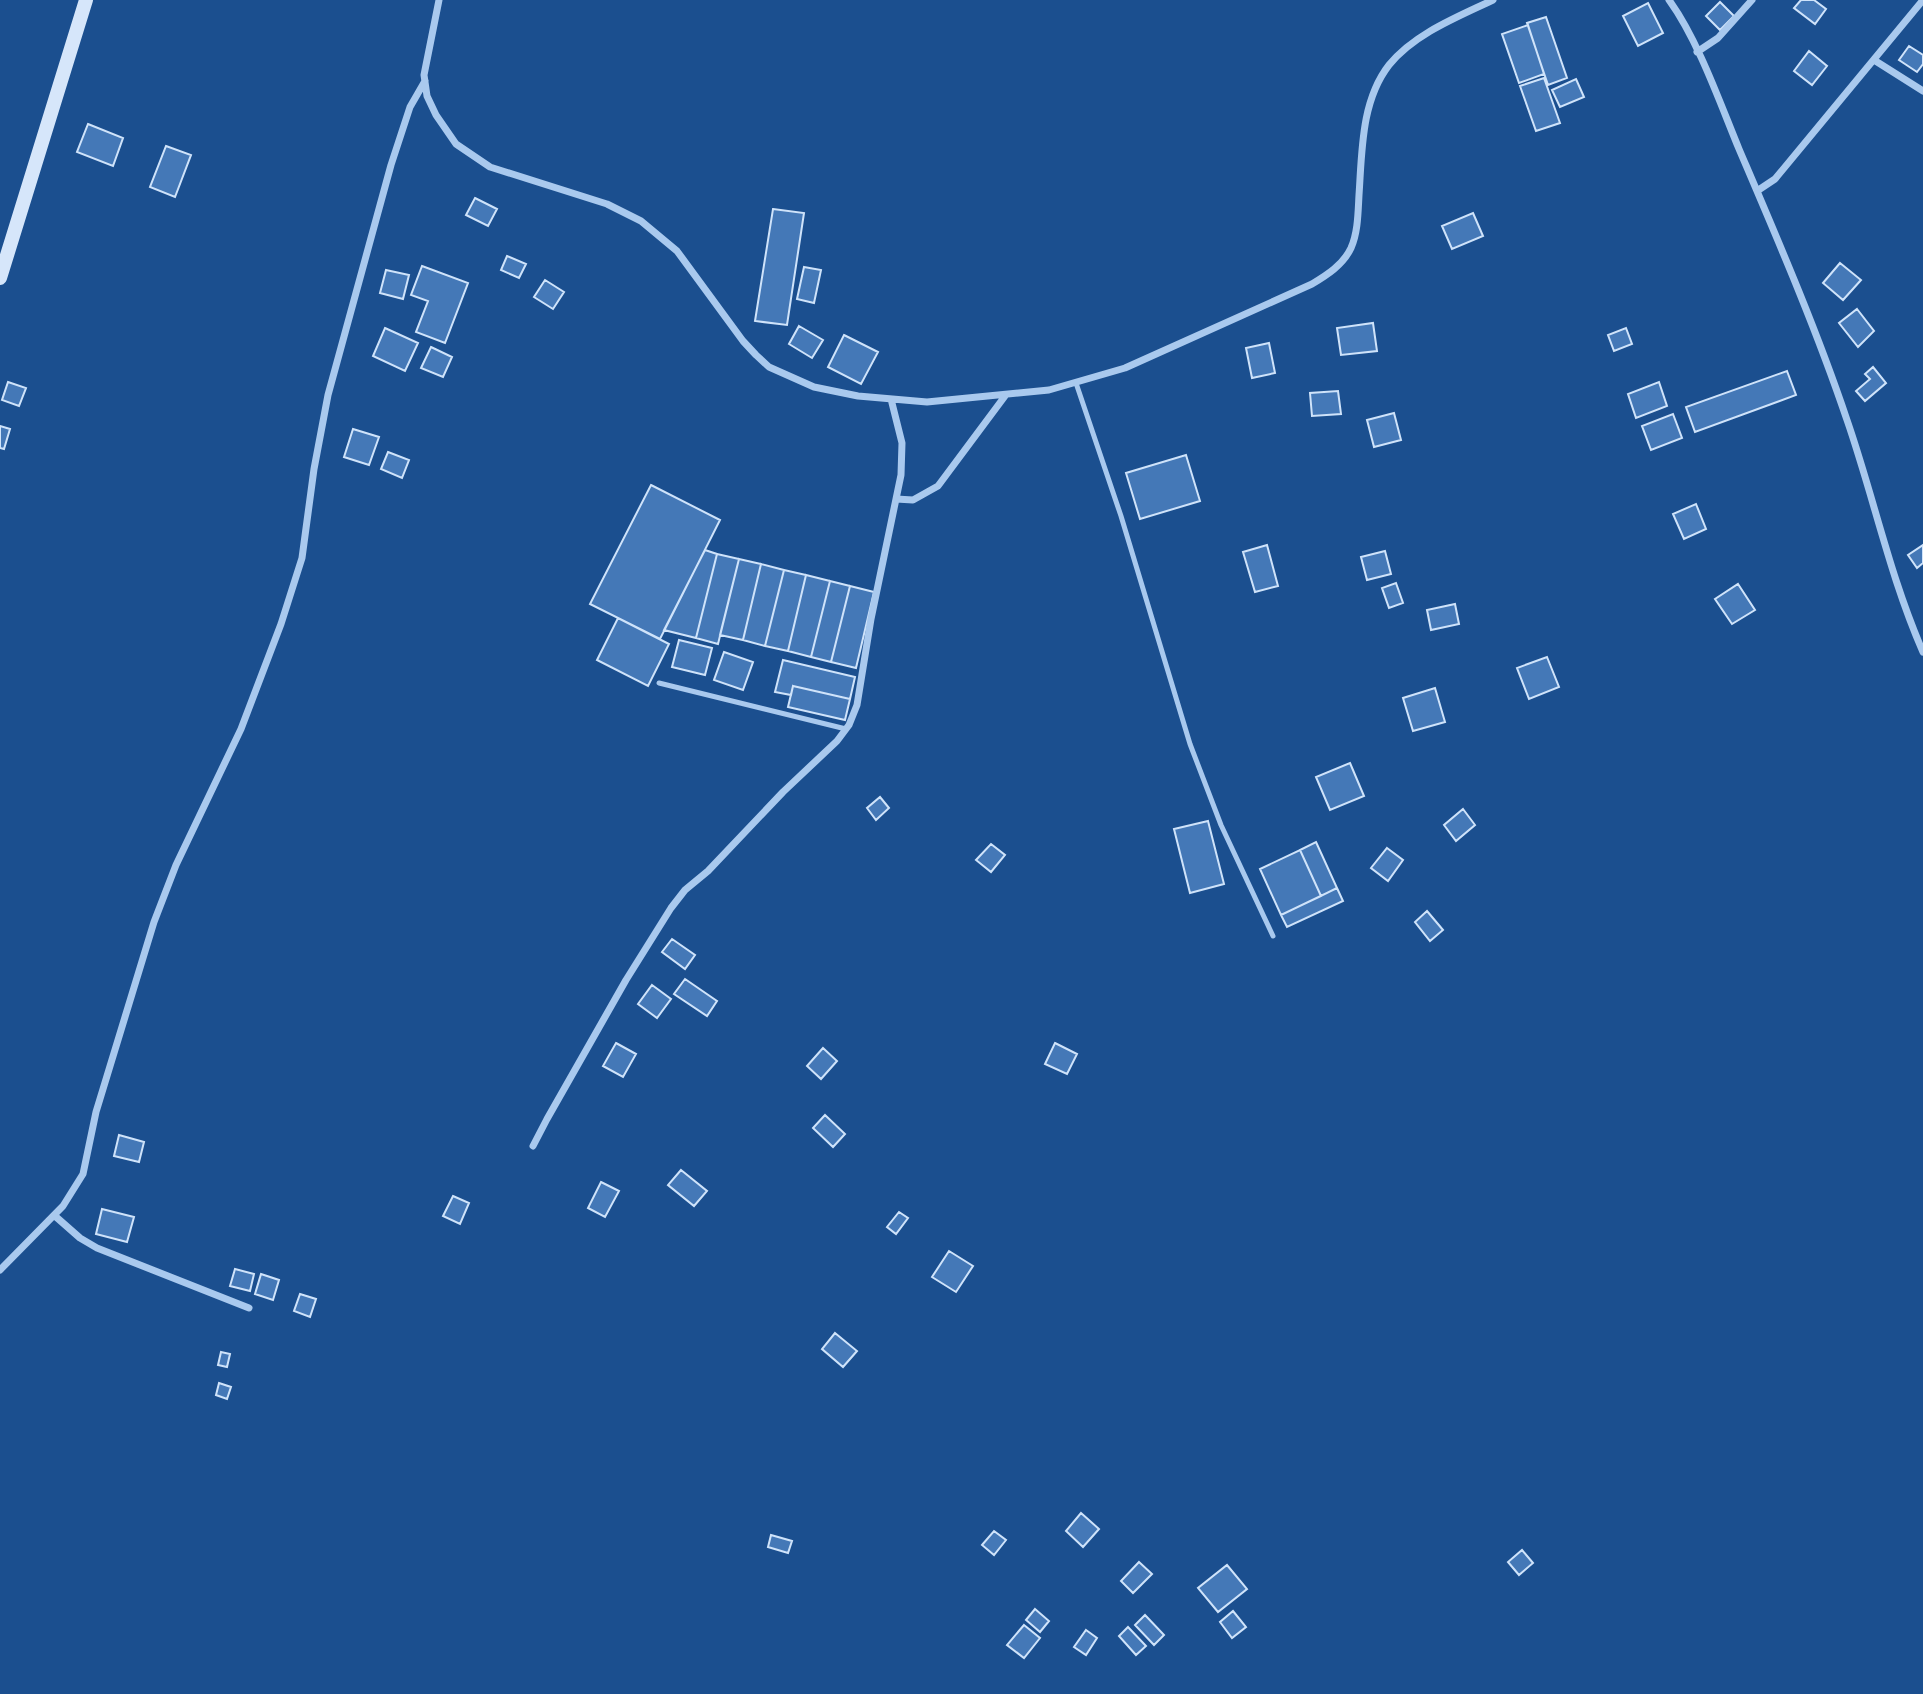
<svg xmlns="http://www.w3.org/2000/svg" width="1923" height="1694" viewBox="0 0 1923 1694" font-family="'Sofia Sans Condensed',sans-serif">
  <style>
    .building { fill: #4478b7; stroke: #cfe3fa; stroke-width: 2 }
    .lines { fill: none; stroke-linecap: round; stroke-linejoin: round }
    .lane { stroke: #a9c9ee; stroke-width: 5 }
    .street { stroke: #a9c9ee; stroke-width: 7 }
    .secondary { stroke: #d6e6fa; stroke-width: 14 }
  </style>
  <rect width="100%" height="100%" fill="#1b4f8f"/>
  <path class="building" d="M1801,0H1814L1826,9L1815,24L1794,8Z
    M1720,2L1734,16L1720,30L1706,16Z
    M1648,3L1663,33L1638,46L1623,16Z
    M1546,17L1567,78L1548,85L1527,23Z
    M1528,25L1544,74L1519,83L1502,34Z
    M1909,46L1923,55V64L1917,72L1899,60Z
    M1809,51L1827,66L1812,85L1794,71Z
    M1544,78L1560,123L1536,131L1520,86Z
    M1576,79L1584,97L1560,107L1552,90Z
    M88,124L123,138L113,166L77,152Z
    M166,146L191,155L175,197L150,187Z
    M475,198L497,209L488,226L466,215Z
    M773,209L804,213L787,325L755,321Z
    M1473,213L1483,236L1452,249L1442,226Z
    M507,256L526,264L519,278L501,270Z
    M1840,263L1861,280L1843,300L1823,283Z
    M422,266L468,283L445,343L416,332L428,301L411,295Z
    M804,267L821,270L814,303L797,299Z
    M386,270L409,275L403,299L380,293Z
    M545,280L564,292L553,309L534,297Z
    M1857,309L1874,331L1858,347L1839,323Z
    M1373,323L1377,351L1341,355L1337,328Z
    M799,326L823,340L812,358L789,344Z
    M385,328L418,343L405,371L373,356Z
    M1626,328L1632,344L1614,351L1608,335Z
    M844,335L878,352L861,384L828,367Z
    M1269,343L1275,373L1252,378L1246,348Z
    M431,347L452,357L443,377L421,368Z
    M1873,367L1886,383L1865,401L1856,391L1870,379L1865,374Z
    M1787,371L1796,395L1695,432L1686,407Z
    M8,382L26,388L19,406L2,400Z
    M1659,382L1667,406L1636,418L1628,394Z
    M1338,391L1341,414L1312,416L1310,393Z
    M1394,413L1401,440L1374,447L1367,420Z
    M1673,414L1682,438L1651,450L1642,426Z
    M0,426L10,429L4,449L0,448Z
    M353,429L379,437L369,465L344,457Z
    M388,452L409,460L402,478L381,469Z
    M1186,455L1200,501L1140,519L1126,473Z
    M651,485L720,520L660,639L590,604Z
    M1696,504L1706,529L1684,539L1673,514Z
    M1267,545L1278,586L1255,592L1243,552Z
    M1923,545V563L1917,568L1908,555Z
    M705,550L717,554L696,638L664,630Z
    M1385,551L1391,574L1367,580L1361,557Z
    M717,554L739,559L718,644L696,638Z
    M739,559L761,564L743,640L720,635Z
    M761,564L784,570L765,646L743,640Z
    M784,570L806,575L788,651L765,646Z
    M806,575L830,581L811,657L788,651Z
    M830,581L850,586L831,662L811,657Z
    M1396,583L1403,603L1389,608L1382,588Z
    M1738,584L1755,610L1732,624L1715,599Z
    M850,586L874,592L856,668L831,662Z
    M1455,604L1459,624L1431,630L1427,610Z
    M618,618L669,644L648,686L597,660Z
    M679,640L712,648L705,675L672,667Z
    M724,652L753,662L743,690L714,680Z
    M1547,657L1559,687L1529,699L1517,668Z
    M783,660L855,677L850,699L793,686L791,695L775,692Z
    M793,686L850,699L845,720L788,707Z
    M1435,688L1445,722L1413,731L1403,698Z
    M1350,763L1364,796L1330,810L1316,777Z
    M880,797L889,808L876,820L867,808Z
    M1463,809L1475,825L1456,841L1444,825Z
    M1208,821L1224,884L1190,893L1174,829Z
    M1316,842L1337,888L1321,896L1300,850Z
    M991,844L1005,855L991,872L976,860Z
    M1387,848L1403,860L1388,881L1371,868Z
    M1300,850L1321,896L1281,915L1260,869Z
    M1337,888L1343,901L1287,927L1281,915Z
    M1427,911L1443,930L1430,941L1415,922Z
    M672,939L695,955L685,969L662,952Z
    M685,979L717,1001L707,1016L674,994Z
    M652,985L671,999L657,1018L638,1004Z
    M616,1043L636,1054L623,1077L603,1066Z
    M1055,1043L1077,1054L1067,1074L1045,1064Z
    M823,1048L837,1061L821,1079L807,1066Z
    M825,1115L845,1134L833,1147L813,1128Z
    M119,1135L144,1142L139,1162L114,1156Z
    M681,1170L707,1191L694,1206L668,1185Z
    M601,1182L619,1191L605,1217L588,1208Z
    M453,1196L469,1203L460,1224L443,1216Z
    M102,1209L134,1217L127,1242L96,1234Z
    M899,1212L908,1218L896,1234L887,1227Z
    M949,1251L973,1266L956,1292L932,1277Z
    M235,1269L254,1274L250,1291L230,1286Z
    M261,1274L279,1280L273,1300L255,1294Z
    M300,1294L316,1299L310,1317L294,1311Z
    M835,1333L857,1351L843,1367L822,1349Z
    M221,1352L230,1354L227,1367L218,1365Z
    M219,1383L231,1387L227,1399L216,1395Z
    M1081,1513L1099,1529L1083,1547L1066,1531Z
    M994,1531L1006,1540L994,1555L982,1545Z
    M771,1535L792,1541L788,1553L768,1547Z
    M1522,1550L1533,1563L1519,1575L1508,1562Z
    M1139,1562L1152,1574L1133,1593L1121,1581Z
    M1227,1565L1247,1589L1218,1612L1198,1588Z
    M1035,1609L1049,1621L1040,1632L1026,1620Z
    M1233,1611L1246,1627L1232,1638L1220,1622Z
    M1145,1615L1164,1635L1154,1645L1135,1625Z
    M1024,1625L1040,1638L1024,1658L1007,1645Z
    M1128,1627L1146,1646L1136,1655L1119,1636Z
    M1086,1630L1097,1638L1086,1655L1074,1647Z"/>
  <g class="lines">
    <path class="lane" d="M1076,383L1121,516L1190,744L1221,825L1273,936
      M659,683L846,729"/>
    <path class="street" d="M439,0L424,75L427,96L436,115L456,144L490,167L607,204L641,221L677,251L743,341L756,355L769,367L814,387L858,396L927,402L1049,390L1125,368L1312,284C1327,275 1343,265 1351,248C1358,232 1358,213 1359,195C1362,152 1361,101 1389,65C1414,34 1457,17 1493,0
      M1669,0C1698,40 1720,103 1739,149C1777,238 1816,328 1847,420C1874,498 1890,577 1923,652
      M1697,52L1718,38L1752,0
      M1874,60L1923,91
      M1757,191L1775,179L1923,0
      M896,499L913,500L938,486L1005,396
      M533,1146L547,1119L626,980L671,908L685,890L708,871L783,792L837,741L849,725L857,705L871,619L901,475L902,443L891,399
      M55,1216L80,1238L97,1248L249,1308
      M0,1270L63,1206L83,1174L96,1112L154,922L176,865L241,729L281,624L302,558L314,469L328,395L391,165L410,107L425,81"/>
    <path class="secondary" d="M0,278L86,0"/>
  </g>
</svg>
